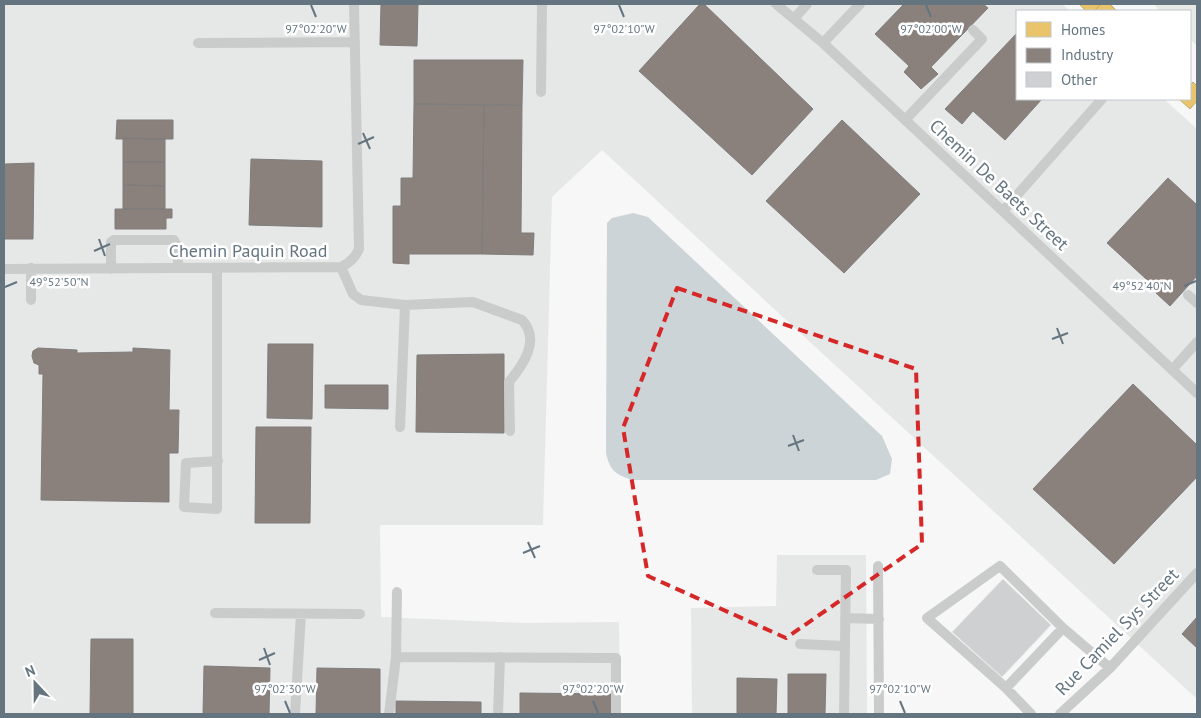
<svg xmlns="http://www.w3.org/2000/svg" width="1201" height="718" viewBox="0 0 1201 718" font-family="'PT Sans',sans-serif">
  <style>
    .built { fill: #e6e7e7 }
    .green { fill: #e6e9e4 }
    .water { fill: #ccd4d7 }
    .homes { fill: #e9c46a; stroke: #c1ac71 }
    .industry { fill: #8a817c; stroke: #7f7d7d }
    .building { fill: #ced0d1; stroke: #e6e6e6 }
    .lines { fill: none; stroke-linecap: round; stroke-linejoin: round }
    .minor { stroke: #cacccc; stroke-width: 10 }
    .marked { fill: none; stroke: #d62828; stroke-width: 4; stroke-dasharray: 10 6; stroke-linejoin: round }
    .ticks { fill: none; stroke: #647580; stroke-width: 2 }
    .labels { text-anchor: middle; stroke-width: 5; stroke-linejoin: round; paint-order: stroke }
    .street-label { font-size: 18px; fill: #647580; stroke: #fff }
    .ticks-label { font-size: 12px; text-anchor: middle; fill: #647580; stroke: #fff; stroke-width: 5; stroke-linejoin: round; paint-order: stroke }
  </style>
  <rect width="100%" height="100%" fill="#f7f7f7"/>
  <path class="built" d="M4,4H1062L1070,11H1017V99H1164L1197,129V699L602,150L552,197L543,525H380L381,617L523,623L619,622L620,714H4Z
    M777,555H866L867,714H692L691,608L776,606Z"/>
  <path class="green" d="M1154,4H1197V46L1190,39V11H1160Z"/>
  <path class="water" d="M633,213L648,217L882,436L892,459L890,474L876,480H632C615,474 610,471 606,453L607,223L612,218Z"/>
  <path class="homes" d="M1079,4H1101L1094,11H1086Z
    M1101,4H1113L1111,5L1116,10L1115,11H1094Z
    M1193,82L1197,86V101L1190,109L1179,99H1190V86Z"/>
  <path class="industry" d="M381,4H418L417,46L380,45Z
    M700,4H704L813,109L752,175L639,71Z
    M904,4H983L988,8L931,67L938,74L921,89L904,72L909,66L875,34Z
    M1017,33V99H1042L1005,140L973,111L962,124L945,109Z
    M414,60H523L522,105L414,104Z
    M414,104L484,105L482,254H409V264L393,263V206H401V178H413Z
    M484,105H522L521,233H534L533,255L482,254Z
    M117,120H173V139H116Z
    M842,120L920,194L844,273L766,201Z
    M123,138L165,139V162H123Z
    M251,159L322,161V227L249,225Z
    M123,162H165V186L123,185Z
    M34,163L33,239H4L5,164Z
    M1168,178L1197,205V276L1170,306L1156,293L1158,290L1107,243Z
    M123,185L165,186V209H123Z
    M115,209H172V218H166V229H115Z
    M268,344H313L312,419L267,418Z
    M38,348L77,350V353L133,352V348L170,350L169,410H179L178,453H169V502L41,500L43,374H39V365L34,363L32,356L33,351Z
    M504,354V433L416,432L417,355Z
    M1133,384L1197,445V477L1114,564L1033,489Z
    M325,385H388V409L325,408Z
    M256,427H311L310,523H255Z
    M1197,617V648L1182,634Z
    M91,639H133V714H90Z
    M204,666L270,668L269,714H203Z
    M317,668L380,669V714H316Z
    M788,674H826L825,714H788Z
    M737,678L777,679L776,714H737Z
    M520,693L613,694V714H520Z
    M396,701L481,702V714H396Z"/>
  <path class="building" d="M1003,579L1051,625L1002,677L952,632Z"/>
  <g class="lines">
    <path class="minor" d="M776,4L823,43L1197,393
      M794,19L807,4
      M198,43L355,42
      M823,43L860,4
      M541,92L542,4
      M905,120L982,39L973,30
      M1003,211L1102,99
      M341,267L353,294L361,300L405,305L473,302L522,320C541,340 523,365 509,382L510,431
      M31,268V300
      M217,268V509L184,507L186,463L218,461
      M4,269L341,267C350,263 355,258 359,249L354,4
      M111,269V242L114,240H174L178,248V268
      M1188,295L1197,303
      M1172,370L1197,342
      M400,427L405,305
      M878,566L879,714
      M817,570H846L844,714
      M215,613L360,614
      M845,618L879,619
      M800,644L844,646
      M396,657L616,658V714
      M1006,688L927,618L1000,566L1063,628
      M295,714L301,614
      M389,714L396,657L397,592
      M498,714L500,657
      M1031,714L1006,688L1063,628L1110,668
      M1060,714L1110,668L1197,573"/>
  </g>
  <path class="marked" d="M677,288L916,369L922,544L786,638L648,576L623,428Z"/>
  <path class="ticks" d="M311,5L316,17M619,5L624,17M926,5L931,17M363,133L370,149M358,144L374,137M99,239L105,256M94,251L110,244M1184,286L1196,281M5,287L17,282M1057,328L1063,344M1052,339L1068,333M793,435L799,451M788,446L804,440M528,542L535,558M523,553L540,546M264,648L270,665M259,660L275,653M285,701L290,713M593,701L598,713M900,701L905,713"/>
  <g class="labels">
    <g class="street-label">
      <text transform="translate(999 185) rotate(43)" y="6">Chemin De Baets Street</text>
      <text x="248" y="257">Chemin Paquin Road</text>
      <text transform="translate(1117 632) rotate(-46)" y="6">Rue Camiel Sys Street</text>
    </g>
  </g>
  <g class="ticks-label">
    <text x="316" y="33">97°02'20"W</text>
    <text x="931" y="33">97°02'00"W</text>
    <text x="624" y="33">97°02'10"W</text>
    <text x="59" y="286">49°52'50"N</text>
    <text x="1142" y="290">49°52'40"N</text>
    <text x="285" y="693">97°02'30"W</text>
    <text x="593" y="693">97°02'20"W</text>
    <text x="900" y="693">97°02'10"W</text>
  </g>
  <rect width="1201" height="718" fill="none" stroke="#647580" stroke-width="10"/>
  <rect x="1016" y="10" width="175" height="90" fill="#ffffff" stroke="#c1c8cc"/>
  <rect x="1026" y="22" width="25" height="15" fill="#e9c46a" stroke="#c1c8cc"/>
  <text x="1061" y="35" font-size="15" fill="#647580">Homes</text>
  <rect x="1026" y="48" width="25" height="15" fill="#8a817c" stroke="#c1c8cc"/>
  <text x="1061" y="60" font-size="15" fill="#647580">Industry</text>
  <rect x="1026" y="72" width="25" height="15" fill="#ced0d1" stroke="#c1c8cc"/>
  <text x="1061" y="85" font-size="15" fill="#647580">Other</text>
  <g transform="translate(35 683) rotate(338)" stroke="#ffffff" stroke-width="4" paint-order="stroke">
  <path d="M0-4L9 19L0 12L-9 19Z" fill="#647580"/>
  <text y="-8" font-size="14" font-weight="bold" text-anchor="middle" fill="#647580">N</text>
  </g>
</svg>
